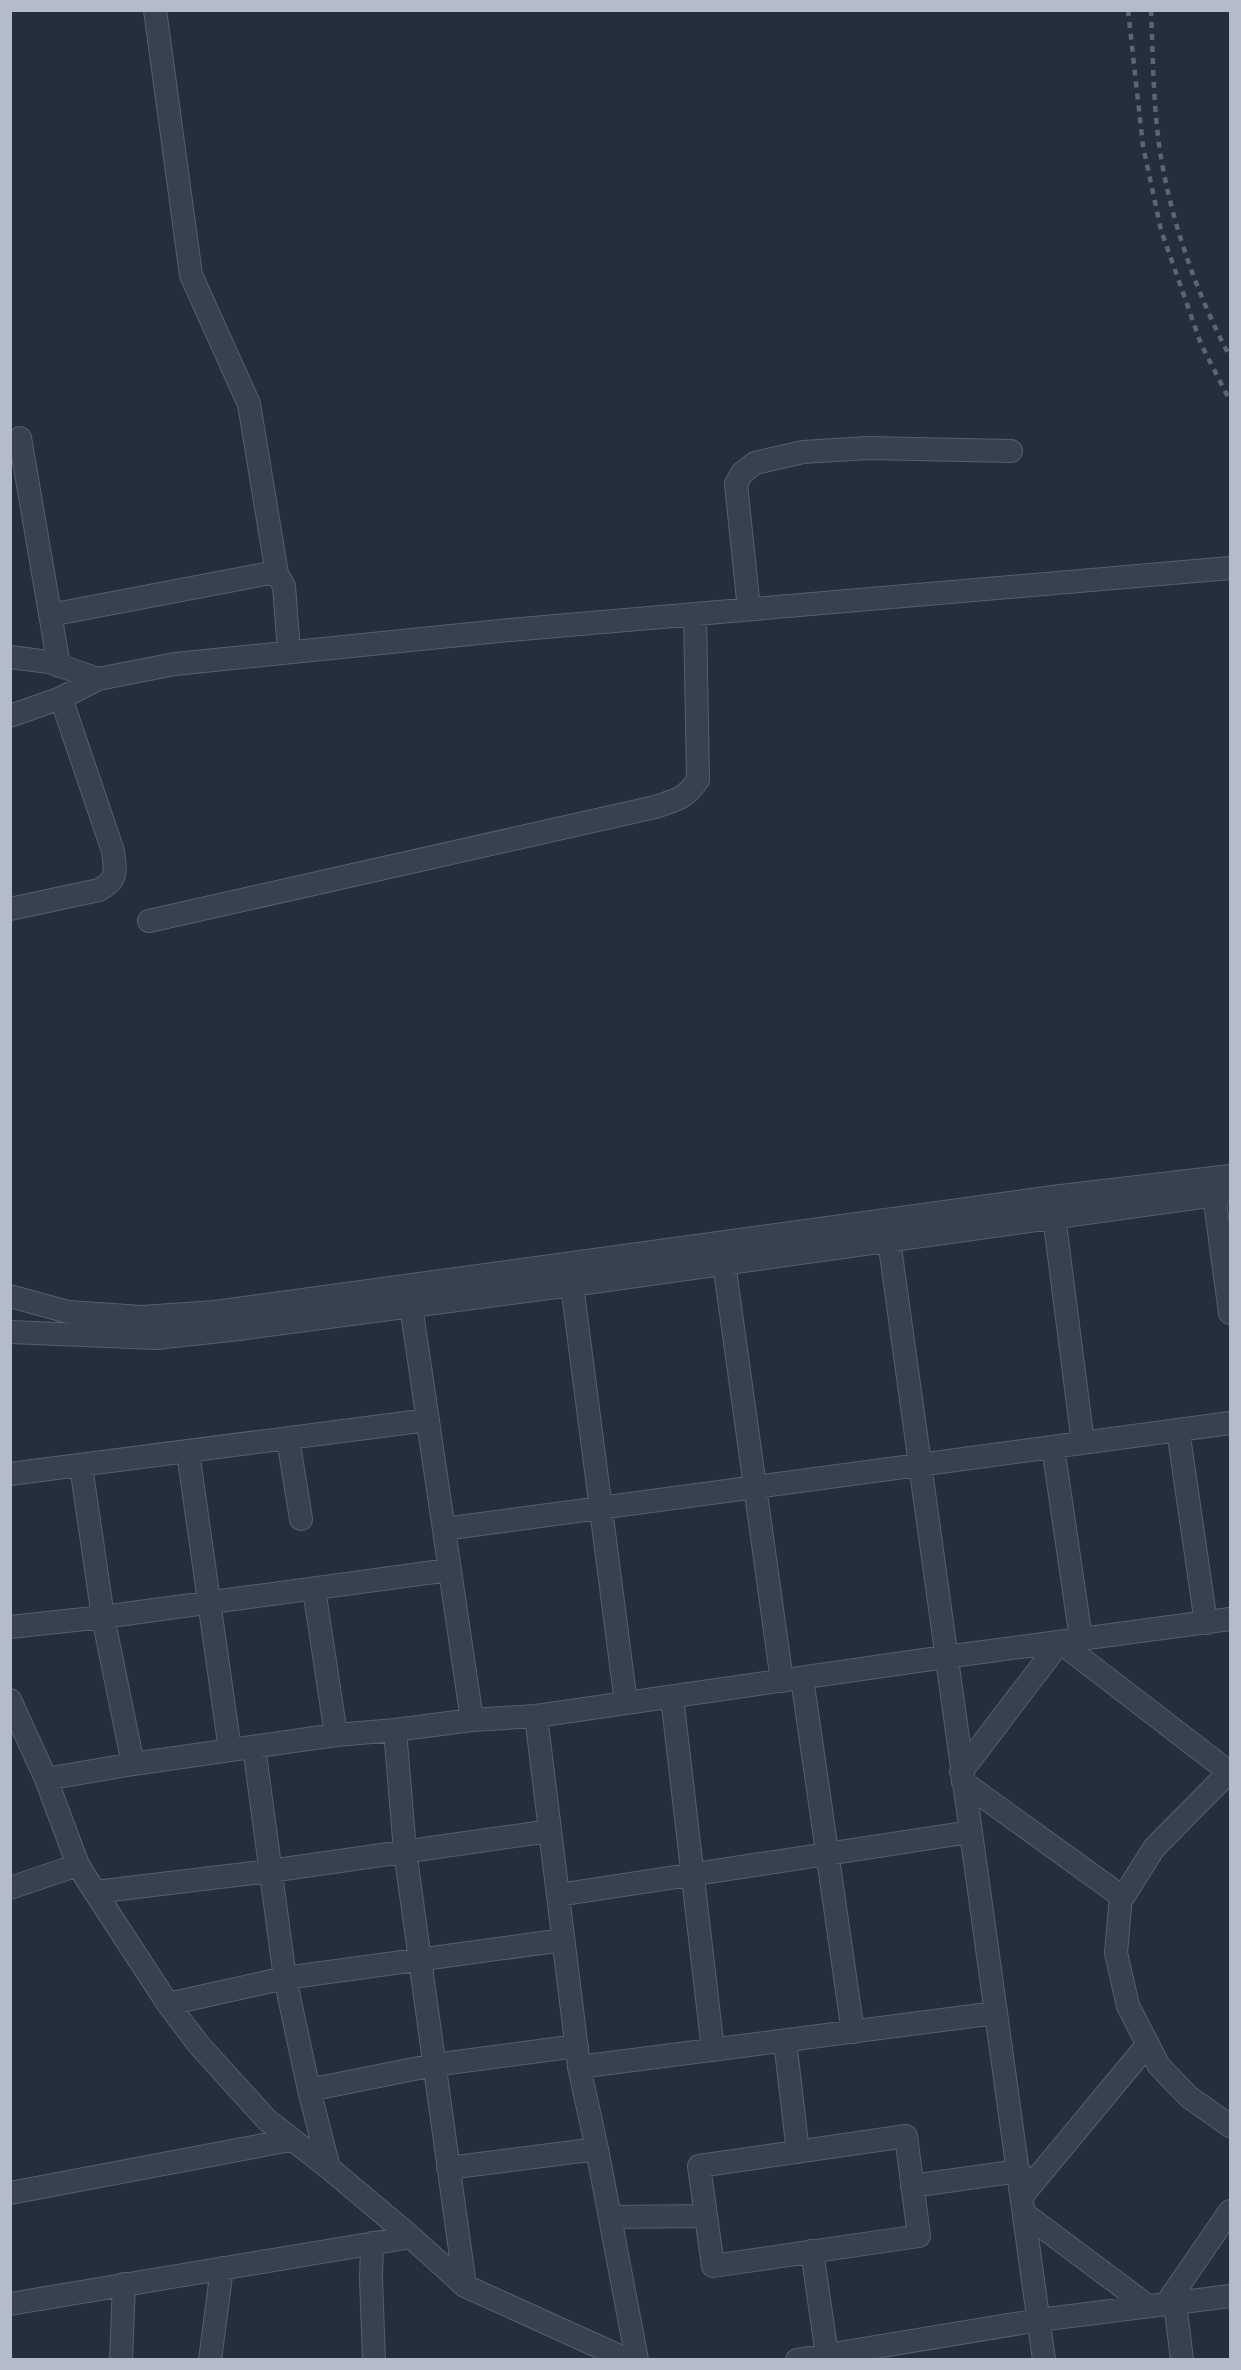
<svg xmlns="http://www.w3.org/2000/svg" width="1241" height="2370" viewBox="0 0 1241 2370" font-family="Lato,sans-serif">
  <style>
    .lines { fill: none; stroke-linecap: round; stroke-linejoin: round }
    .minor-casing { stroke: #565f6c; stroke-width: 24 }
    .minor { stroke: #38414e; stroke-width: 22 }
    .rail { stroke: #5a6575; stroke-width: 4.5; stroke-dasharray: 6 6; stroke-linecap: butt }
  </style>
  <rect width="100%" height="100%" fill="#242f3e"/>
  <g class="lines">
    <defs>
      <path id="minor" d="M155,10L191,275L249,404L277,574
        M20,438L59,666
        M749,609L736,484L742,473L755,463L803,452L868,448L1011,451
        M50,615L265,574H277L284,586L289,652
        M10,657L49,662L98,679
        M10,716L61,698L98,679L175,664L510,630L1230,568
        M10,909L99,890C119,879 115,871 113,851L61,698
        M149,921L655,807C676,800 685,799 698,780L695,614
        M1214,1195L1230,1313
        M1054,1216L1083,1443
        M889,1240L1044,2360
        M724,1263L782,1681
        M572,1285L626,1703
        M10,1296L68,1312L142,1317L215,1312L1053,1197L1230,1176
        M411,1306L472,1720
        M10,1332L156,1338L239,1329L572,1285L1230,1193
        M1178,1430L1206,1623
        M288,1439L301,1519
        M1053,1447L1081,1639
        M188,1452L230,1750
        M81,1466L103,1617L133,1764
        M10,1474L428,1420
        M444,1529L1230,1423
        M314,1589L336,1735
        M10,1627L103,1617L449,1570
        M802,1678L853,2032
        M672,1697L713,2050
        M10,1700L46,1779L78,1865L95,1892L168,2004L199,2045L267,2120L329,2168L411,2237L465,2286L628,2360
        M536,1716L579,2067L597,2149L637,2360
        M395,1730L405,1851L465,2286
        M254,1747L285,1978L309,2090L329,2168
        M1230,1771L1154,1848L1124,1896H1121L1116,1953L1128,2006L1159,2066L1189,2097L1230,2126
        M961,1772L1060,1642L1229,1772
        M46,1779L133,1764L336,1735L395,1730L472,1720L536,1716L945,1657L1230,1619
        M963,1782L1121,1896
        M10,1888L78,1865
        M95,1892L270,1871L550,1831
        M558,1895L970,1832
        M168,2004L285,1978L563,1940
        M785,2041L798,2152
        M579,2067L996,2013
        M309,2090L434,2065L577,2046
        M906,2136L919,2236L713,2266L699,2166Z
        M448,2168L597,2149
        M912,2186L1019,2171
        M10,2193L290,2140
        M1022,2196L1148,2044
        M1025,2214L1148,2306
        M610,2217L706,2216
        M372,2243L371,2279L374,2360
        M812,2251L827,2355
        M1175,2303L1182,2360
        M10,2304L411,2237
        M1166,2304L1230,2211
        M121,2360L124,2284
        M210,2360L222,2268
        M797,2360L1039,2320L1230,2296"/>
    </defs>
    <use href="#minor" class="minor-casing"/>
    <use href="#minor" class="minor"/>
    <path class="rail" d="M1128,10L1143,146L1161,230L1201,344L1230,401
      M1151,10C1153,55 1153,100 1159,144C1169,216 1196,293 1230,357"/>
  </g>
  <rect width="1241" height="2370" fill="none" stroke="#b4bcc9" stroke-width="24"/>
</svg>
